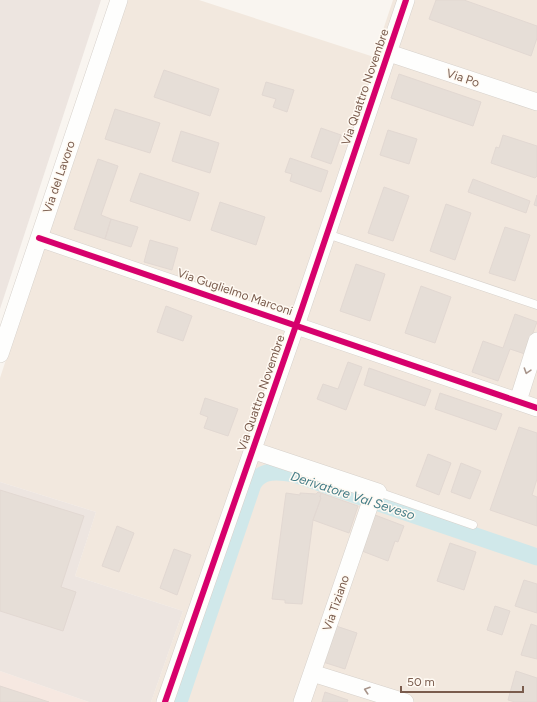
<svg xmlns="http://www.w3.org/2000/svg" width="537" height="702" viewBox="0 0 537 702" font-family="Figtree,sans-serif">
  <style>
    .residential { fill: #f2e8de }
    .commercial { fill: #f6e8e1 }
    .industrial { fill: #ede5e0 }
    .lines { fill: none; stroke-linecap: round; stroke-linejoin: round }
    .canal { stroke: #d0e8ea; stroke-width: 17 }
    .building { fill: #e6ded7; stroke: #e2d8d2 }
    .service-casing { stroke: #d7d1cb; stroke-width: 9 }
    .minor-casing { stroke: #d7d1cb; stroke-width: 18 }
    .service { stroke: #fefefd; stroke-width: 8 }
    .minor { stroke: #fefefd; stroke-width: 17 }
    .cycleway-casing { stroke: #fffaf3; stroke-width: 8 }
    .cycleway { stroke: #d6006c; stroke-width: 6 }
    .oneway { stroke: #a8958b }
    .labels { text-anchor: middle; stroke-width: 3; stroke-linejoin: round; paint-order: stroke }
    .street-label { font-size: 12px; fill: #7a5c4d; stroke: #fffaf3 }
    .water-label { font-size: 13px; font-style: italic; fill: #437c86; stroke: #fffaf3 }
  </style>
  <rect width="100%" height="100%" fill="#f9f5f0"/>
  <path class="residential" d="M124,0H199L374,57L393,0H537V702H151L183,611L75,576L96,512L0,482V378Z"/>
  <path class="commercial" d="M0,671L89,702H0Z"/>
  <path class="industrial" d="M0,0H101L0,309Z
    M0,482L96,512L75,576L183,611L151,702H89L0,671Z"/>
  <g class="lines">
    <path class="canal" d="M179,702L253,484C261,469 279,471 294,474L537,557"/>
  </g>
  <path class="building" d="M436,0H464L537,26V38L531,56L429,19Z
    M164,70L219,89L210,116L154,97Z
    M399,74L481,102L473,126L391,98Z
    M266,82L294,90L287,112L273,107L276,99L262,95Z
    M115,109L160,123L150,153L105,139Z
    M321,128L341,135L331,164L311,157Z
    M388,130L417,139L409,164L380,155Z
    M181,131L219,143L210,173L172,161Z
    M503,135L537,146V176L535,178L491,163L496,147L499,148Z
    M290,158L328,171L321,192L290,181L292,174L285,172Z
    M98,159L118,166L101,215L111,219L105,239L74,229Z
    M140,173L199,193L190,221L130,201Z
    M473,179L530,201L526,213L468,192Z
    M384,187L409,196L393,241L368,233Z
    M537,195V206L534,205Z
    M220,202L265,217L256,245L211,230Z
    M446,204L471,213L455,260L430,251Z
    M111,219L138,227L131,247L105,239Z
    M505,227L530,235L515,281L489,273Z
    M150,240L178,248L172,270L144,262Z
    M356,264L385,274L370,321L340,311Z
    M421,286L451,297L435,343L405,333Z
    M166,306L192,316L183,341L157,332Z
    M515,314L537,322L525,354L510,349L498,381L472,372L483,341L503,348Z
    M348,362L362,367L346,410L317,399L323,384L338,389Z
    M369,368L431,390L425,406L364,385Z
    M440,393L502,414L496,430L435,409Z
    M205,398L238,409L228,436L204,428L208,417L200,414Z
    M519,427L537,433V479L532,495L537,497V526L490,510Z
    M428,454L451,463L439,495L416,486Z
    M461,463L481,471L470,499L451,492Z
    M0,490L84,516L61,587L76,592L63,631L0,611Z
    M318,492L321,493L320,497L321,498L313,520L302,604L285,603V600L272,599L286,493L300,495V493L316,494Z
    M321,493L358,506L349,533L313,520L321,498L320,497Z
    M375,515L404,526L398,542L395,541L388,561L362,551Z
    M117,526L134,533L119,572L102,566Z
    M450,543L476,552L464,590L437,581Z
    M174,549L191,555L177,595L160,588Z
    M524,580L537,584V613L515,606Z
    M495,606L510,611L502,635L487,630Z
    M531,624L537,626V659L521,655Z
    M336,626L357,633L345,669L323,662Z
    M516,671L537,678V702H515L508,700Z
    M0,686L49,702H0Z
    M325,692L348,700L347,702H322Z"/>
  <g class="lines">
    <defs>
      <path id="service" d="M327,234L537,305
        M378,492L473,525"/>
      <path id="minor" d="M389,53L537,102
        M39,238L537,408
        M0,354L119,0
        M518,401L537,341
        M252,450L378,492
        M312,673L405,702
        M165,702L302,308L406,0
        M302,702L370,504"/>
    </defs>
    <use href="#service" class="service-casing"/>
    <use href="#minor" class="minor-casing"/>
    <use href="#service" class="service"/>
    <use href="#minor" class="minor"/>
    <defs>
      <path id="cycleway" d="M39,238L537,408
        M165,702L302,308L406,0"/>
    </defs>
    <use href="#cycleway" class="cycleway-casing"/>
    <use href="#cycleway" class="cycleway"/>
  </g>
  <defs><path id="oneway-chevron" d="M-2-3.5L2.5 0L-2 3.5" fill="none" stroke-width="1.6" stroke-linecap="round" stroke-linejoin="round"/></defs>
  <g class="oneway">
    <use href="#oneway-chevron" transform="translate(527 371) rotate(108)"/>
    <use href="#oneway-chevron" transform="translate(367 690) rotate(-162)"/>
  </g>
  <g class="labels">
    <g class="street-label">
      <text transform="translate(463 78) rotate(18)" y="4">Via Po</text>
      <text transform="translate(365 87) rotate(-71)" y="4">Via Quattro Novembre</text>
      <text transform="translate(59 177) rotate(-71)" y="4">Via del Lavoro</text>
      <text transform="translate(235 292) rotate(19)" y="4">Via Guglielmo Marconi</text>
      <text transform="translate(261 393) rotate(-71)" y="4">Via Quattro Novembre</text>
      <text transform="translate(336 603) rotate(-71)" y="4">Via Tiziano</text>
    </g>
    <g class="water-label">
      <text transform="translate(353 495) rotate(18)" y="5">Derivatore Val Seveso</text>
    </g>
  </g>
  <path d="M401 686v6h122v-6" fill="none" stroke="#7a5c4d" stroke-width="2"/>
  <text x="407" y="686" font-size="12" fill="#7a5c4d" stroke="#fffaf3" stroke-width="3" paint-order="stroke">50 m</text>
</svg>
